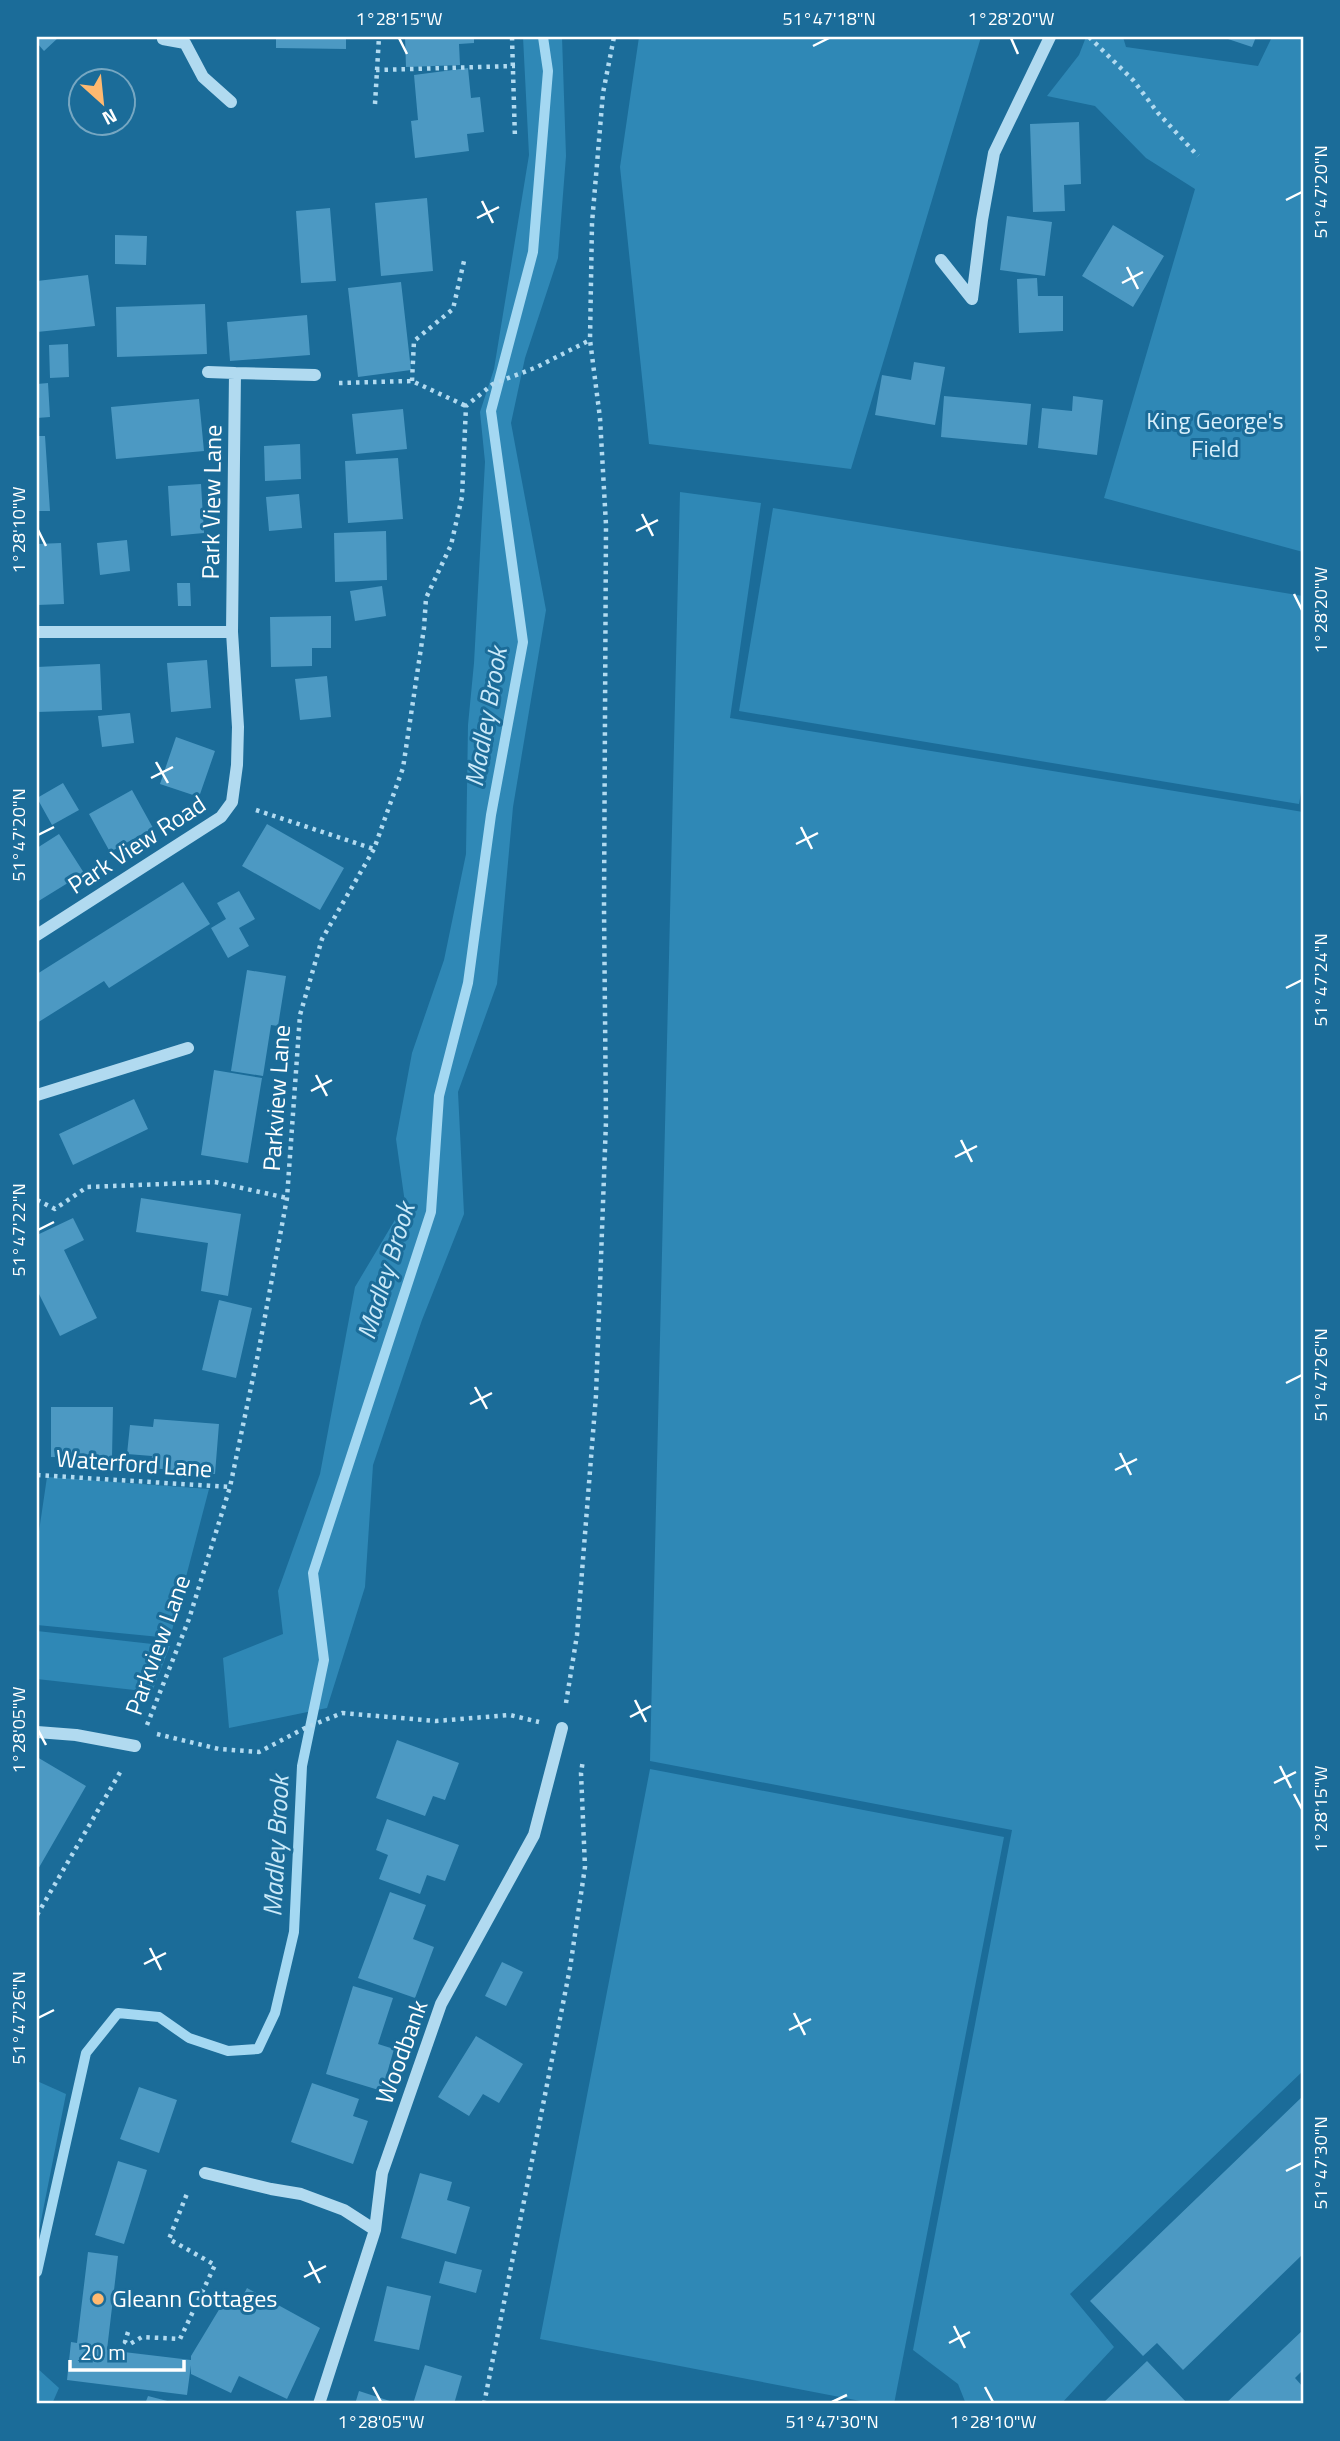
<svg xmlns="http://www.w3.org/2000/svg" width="1340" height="2441" viewBox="0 0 1340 2441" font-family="'Titillium Web',sans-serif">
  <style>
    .green { fill: #2f88b6 }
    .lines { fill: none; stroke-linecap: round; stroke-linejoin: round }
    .stream { stroke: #a4d8f2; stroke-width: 10 }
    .building { fill: #4c99c3 }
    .path { stroke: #b1daf0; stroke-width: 4.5; stroke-dasharray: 3.5 5; stroke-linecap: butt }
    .minor { stroke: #b1daf0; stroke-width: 12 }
    .ticks { fill: none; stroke: #fff; stroke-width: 2.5 }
    .poi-dot { fill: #ffb970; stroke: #1b6c99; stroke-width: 2.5 }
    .labels { text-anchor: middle; stroke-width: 6; stroke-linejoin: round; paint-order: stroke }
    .park-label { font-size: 24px; fill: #d8effb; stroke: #1b6c99 }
    .street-label { font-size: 24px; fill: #fff; stroke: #1b6c99 }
    .poi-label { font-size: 24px; fill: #fff; stroke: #1b6c99; text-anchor: start }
    .water-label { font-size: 26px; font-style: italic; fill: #cae9f9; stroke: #1b6c99 }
    .neatline { fill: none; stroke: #fff; stroke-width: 2.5 }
    .ticks-label { font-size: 18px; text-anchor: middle; fill: #fff }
  </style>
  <rect width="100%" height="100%" fill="#1b6c99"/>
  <path class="green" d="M523,37H562L566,156L558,258L525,358L511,423L546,610L513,807L497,984L458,1092L464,1214L422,1320L373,1465L365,1587L327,1708L229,1728L223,1658L283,1634L278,1591L320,1474L355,1287L405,1203L396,1139L412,1053L444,960L466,854L468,725L474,663L485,462L480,412L494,369L529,155Z
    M639,37H981L851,469L649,444L620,167Z
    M1086,37H1123L1126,47L1258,66L1272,37H1303V552L1104,498L1195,189L1146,158L1095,106L1047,96L1079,55Z
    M680,492L761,503L730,718L1303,812V2071L1070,2294L1114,2347L1061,2404H966L958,2384L913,2350L1012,1830L650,1761Z
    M773,508L1303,596V781L1299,804L739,711Z
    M47,1477L209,1489L170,1638L37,1625V1545Z
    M37,1631L170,1646L152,1692L37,1679Z
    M650,1769L1004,1837L894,2404H876L540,2339Z
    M37,2081L66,2094L37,2241Z
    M37,2368L59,2388L52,2404H37Z"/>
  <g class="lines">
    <path class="stream" d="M37,2272L86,2053L118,2013L159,2017L189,2038L228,2051L258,2049L275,2013L294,1932L302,1766L324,1660L313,1573L431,1212L439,1096L468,983L491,815L523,642L491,411L533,252L548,71L543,37"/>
  </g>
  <path class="building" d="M37,37H59L44,51L37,43Z
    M276,37H346V49L276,48Z
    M405,37H474V43L459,44L460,65L406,67Z
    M1222,37H1256L1252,47Z
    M468,68L471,98L480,97L484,132L467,134L469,151L415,158L411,121L418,120L414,75Z
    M1079,122L1081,184L1064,185L1065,211L1033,212L1030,124Z
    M427,198L433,271L381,276L375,203Z
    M330,208L336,281L301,283L296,211Z
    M1007,216L1052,222L1045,276L1000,270Z
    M1113,225L1164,256L1133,307L1082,276Z
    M115,235L147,236L146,265L115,264Z
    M88,275L95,326L37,332V281Z
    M1037,278L1038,296H1063V331L1019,333L1017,279Z
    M401,282L411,370L358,377L348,288Z
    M205,304L207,354L117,357L116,307Z
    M307,315L310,355L230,361L227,322Z
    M68,344L69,377L50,378L49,345Z
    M914,362L945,367L935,425L875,415L882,375L911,380Z
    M48,383L50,417L37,418V384Z
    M944,396L1031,404L1027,445L941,437Z
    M1073,396L1103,400L1097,455L1038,448L1042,408L1072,411Z
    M199,399L204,451L116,459L111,407Z
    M403,409L407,449L356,454L352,414Z
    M37,436H45L50,511H37Z
    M300,444L301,479L265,481L264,446Z
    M398,458L403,519L348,523L345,461Z
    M201,484L204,533L171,536L168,486Z
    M299,494L302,528L269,531L266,497Z
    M386,531L387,580L335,582L334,533Z
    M127,540L130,571L100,575L97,543Z
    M61,543L64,604L37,605V544Z
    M177,583H190L191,606H178Z
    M382,586L386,616L355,621L350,591Z
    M331,616V648H312V666L271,667L270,617Z
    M207,660L211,708L171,712L167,663Z
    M100,664L102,710L37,712V667Z
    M327,676L331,717L300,720L295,679Z
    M130,713L134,743L102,747L98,716Z
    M176,737L215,751L199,797L160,784Z
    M63,783L79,810L52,825L37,798Z
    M132,790L153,828L110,852L89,814Z
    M267,824L344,868L320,910L242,866Z
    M59,834L84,873L37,902V848Z
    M183,882L210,924L109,988L104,981L37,1023V974Z
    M239,891L255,919L239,928L249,946L228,958L211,928L226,919L217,903Z
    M247,970L286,976L278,1026L271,1025L263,1076L231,1071Z
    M214,1070L262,1078L248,1163L201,1155Z
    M134,1099L148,1129L73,1165L59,1134Z
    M141,1198L241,1214L228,1296L201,1291L208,1243L136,1232Z
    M73,1218L84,1240L64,1250L97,1318L60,1336L37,1290V1235Z
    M219,1300L252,1308L236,1378L202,1370Z
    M51,1407H113L112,1458L51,1457Z
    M154,1419L219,1424L215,1474L151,1468L152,1456L127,1454L130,1425L153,1427Z
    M397,1740L459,1763L445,1800L433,1796L425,1816L376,1798Z
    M37,1757L86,1786L37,1871Z
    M387,1819L459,1845L445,1881L427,1875L420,1894L379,1879L388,1855L376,1850Z
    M390,1892L426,1905L413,1939L434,1947L415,1998L358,1978Z
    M502,1962L523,1972L506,2006L485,1996Z
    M353,1986L393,1998L378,2044L394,2049L382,2091L326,2074Z
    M476,2036L523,2064L499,2103L483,2094L469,2116L438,2097Z
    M312,2083L359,2099L353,2116L368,2121L353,2164L291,2142Z
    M139,2087L177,2100L159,2153L120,2139Z
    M1303,2096V2254L1183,2370L1157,2343L1143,2356L1090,2301Z
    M118,2161L147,2170L124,2244L95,2235Z
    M420,2173L452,2182L447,2200L470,2207L456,2254L401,2238Z
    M88,2252L118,2256L107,2350L191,2360V2356L223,2303L236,2309L247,2288L320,2328L287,2399L239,2376L231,2393L191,2374V2365L187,2395L67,2380L71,2342L77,2343Z
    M445,2261L482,2270L476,2293L439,2283Z
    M387,2286L431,2296L419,2350L374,2341Z
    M1303,2330V2370L1295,2378L1303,2387V2404H1225Z
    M1147,2361L1188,2404H1102Z
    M425,2365L462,2376L454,2404H413Z
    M359,2391L399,2404H355Z
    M148,2396L175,2403V2404H145Z"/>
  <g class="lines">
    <path class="path" d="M512,37L515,139
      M1089,37L1133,80L1158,113L1198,156
      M376,70L515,66
      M375,104L379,37
      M412,381L414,341L453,309L464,261
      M339,383L412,381L466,406
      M256,810L374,849
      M37,1200L55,1209L87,1187L215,1182L287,1198
      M37,1475L230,1487
      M566,1703L577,1635L596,1395L606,1121L604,908L606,525L600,418L590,340L592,223L603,93L614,37
      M147,1725L189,1619L230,1487L258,1354L287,1198L300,1015L322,939L374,849L403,768L424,628L426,598L451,545L462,497L466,406L493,384L537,367L590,340
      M157,1734L219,1749L259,1752L303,1729L342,1713L436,1721L510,1715L539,1722
      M37,1915L122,1769
      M128,2332L125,2342L130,2344L142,2337L180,2339L215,2265L169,2239L188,2191
      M484,2404L570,1968L585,1867L581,1773L583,1760"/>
    <path class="minor" d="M164,37L163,39L185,43L203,77L231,102
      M941,260L972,299L982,220L994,153L1050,37
      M208,372L235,373
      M37,632H232L238,727L237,765L232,802L221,817L37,935
      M232,632L235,373L315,375
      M37,1095L188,1048
      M37,1732L76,1735L135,1746
      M205,2173L271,2189L301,2194L344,2210L375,2230
      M319,2404L375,2230L382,2173L441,2004L534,1835L562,1728"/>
  </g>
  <path class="ticks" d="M399,38L407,54M1011,38L1018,54M813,46L829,38M1286,200L1302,192M482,201L493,223M477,218L499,207M1127,267L1138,289M1122,283L1143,272M642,514L653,536M38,530L46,546M636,531L658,520M1294,594L1302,610M156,762L168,783M151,778L173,767M801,827L812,849M38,835L54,827M796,844L818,833M1286,988L1302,980M316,1075L327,1096M311,1091L332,1080M961,1140L972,1162M955,1157L977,1146M38,1230L54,1222M1286,1383L1302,1375M475,1387L487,1409M470,1404L492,1393M1120,1453L1131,1475M1115,1470L1137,1459M635,1700L646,1722M630,1717L651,1706M38,1730L46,1745M1280,1766L1291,1788M1274,1783L1296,1772M1294,1794L1302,1809M150,1948L161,1970M144,1964L166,1953M794,2013L805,2035M38,2018L54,2010M789,2030L811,2019M1286,2171L1302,2163M309,2261L320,2283M304,2277L326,2266M954,2326L965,2348M949,2343L970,2332M373,2387L381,2402M985,2387L993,2402M832,2402L847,2395"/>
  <circle class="poi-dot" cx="98" cy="2299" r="7"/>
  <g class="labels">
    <g class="park-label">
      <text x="1215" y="429">King George's<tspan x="1215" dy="28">Field</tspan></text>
    </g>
    <g class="street-label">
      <text transform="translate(212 502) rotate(-89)" y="8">Park View Lane</text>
      <text transform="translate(137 845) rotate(-33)" y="8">Park View Road</text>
      <text transform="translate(277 1098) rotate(-86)" y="8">Parkview Lane</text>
      <text transform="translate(134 1464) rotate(4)" y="8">Waterford Lane</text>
      <text transform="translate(158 1645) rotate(-70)" y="8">Parkview Lane</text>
      <text transform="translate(402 2052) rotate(-70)" y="8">Woodbank</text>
    </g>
    <g class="poi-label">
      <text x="112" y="2307">Gleann Cottages</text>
    </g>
    <g class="water-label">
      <text transform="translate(486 717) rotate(-80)" y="9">Madley Brook</text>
      <text transform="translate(386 1271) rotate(-73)" y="9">Madley Brook</text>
      <text transform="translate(276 1846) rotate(-87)" y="9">Madley Brook</text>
    </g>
  </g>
  <rect width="1340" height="2441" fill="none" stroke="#1b6c99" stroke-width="77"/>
  <g transform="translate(102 102) rotate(153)"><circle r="33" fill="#1b6c99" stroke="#76a7c2" stroke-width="2"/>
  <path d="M0-5L12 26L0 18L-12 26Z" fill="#ffb970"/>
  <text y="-10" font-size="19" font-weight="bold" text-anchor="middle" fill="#ffffff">N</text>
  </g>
  <path d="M70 2360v10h114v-10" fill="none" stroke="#ffffff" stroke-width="3.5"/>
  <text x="80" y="2360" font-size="21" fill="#ffffff" stroke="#1b6c99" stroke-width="5" paint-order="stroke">20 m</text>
  <rect x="38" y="38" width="1264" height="2364" class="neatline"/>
  <g class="ticks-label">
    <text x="399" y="25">1°28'15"W</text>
    <text x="829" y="25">51°47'18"N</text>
    <text x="1011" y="25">1°28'20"W</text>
    <text transform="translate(1321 192) rotate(-90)" y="6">51°47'20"N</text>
    <text transform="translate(19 530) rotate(-90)" y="6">1°28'10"W</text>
    <text transform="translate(1321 610) rotate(-90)" y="6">1°28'20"W</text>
    <text transform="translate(19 835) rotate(-90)" y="6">51°47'20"N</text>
    <text transform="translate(1321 980) rotate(-90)" y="6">51°47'24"N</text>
    <text transform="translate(19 1230) rotate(-90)" y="6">51°47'22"N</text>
    <text transform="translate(1321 1375) rotate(-90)" y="6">51°47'26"N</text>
    <text transform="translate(19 1730) rotate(-90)" y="6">1°28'05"W</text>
    <text transform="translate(1321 1809) rotate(-90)" y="6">1°28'15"W</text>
    <text transform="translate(19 2018) rotate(-90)" y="6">51°47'26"N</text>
    <text transform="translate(1321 2163) rotate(-90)" y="6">51°47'30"N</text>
    <text x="381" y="2428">1°28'05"W</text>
    <text x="832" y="2428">51°47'30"N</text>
    <text x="993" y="2428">1°28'10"W</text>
  </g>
</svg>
